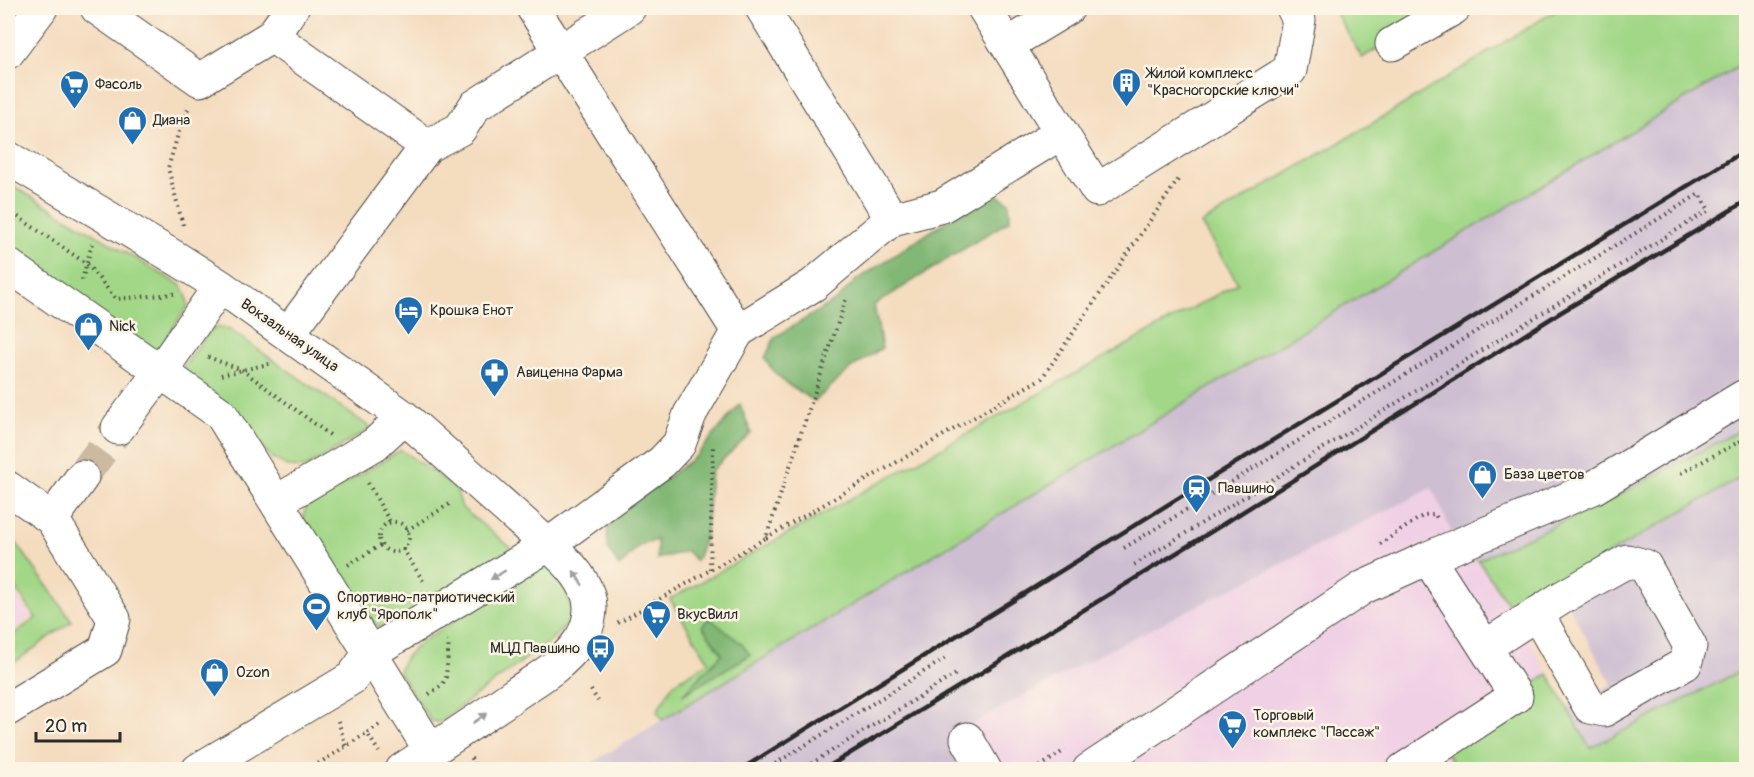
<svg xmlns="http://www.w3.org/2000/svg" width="1754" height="777" viewBox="0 0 1754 777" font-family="Pangolin,sans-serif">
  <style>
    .built { fill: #f0d0e5 }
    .industrial { fill: #cebed2 }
    .green { fill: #a2d787; stroke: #668159; stroke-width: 1.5; fill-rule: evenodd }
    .forest { fill: #81b874; stroke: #567250; stroke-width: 1.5 }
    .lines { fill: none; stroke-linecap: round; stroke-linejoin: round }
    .minor-tunnel { stroke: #ccb9a1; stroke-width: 33; stroke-dasharray: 33 16; stroke-linecap: butt }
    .minor-casing { stroke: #494641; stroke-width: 35 }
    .path { stroke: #494641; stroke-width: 4; stroke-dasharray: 1.5 4.5; stroke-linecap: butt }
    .minor { stroke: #fff; stroke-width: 33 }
    .rail { stroke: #2b2b2b; stroke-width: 4.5 }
    .oneway { fill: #a0a0a0 }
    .labels { text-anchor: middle; stroke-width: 5; stroke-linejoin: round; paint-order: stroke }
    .poi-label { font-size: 15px; fill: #2b2b2b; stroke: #fcf5e5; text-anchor: start }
    .street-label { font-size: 15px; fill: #2b2b2b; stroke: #fcf5e5 }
  </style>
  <rect width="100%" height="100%" fill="#fcf5e5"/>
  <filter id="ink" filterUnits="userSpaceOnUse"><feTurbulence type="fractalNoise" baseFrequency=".0167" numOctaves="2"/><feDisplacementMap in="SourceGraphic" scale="12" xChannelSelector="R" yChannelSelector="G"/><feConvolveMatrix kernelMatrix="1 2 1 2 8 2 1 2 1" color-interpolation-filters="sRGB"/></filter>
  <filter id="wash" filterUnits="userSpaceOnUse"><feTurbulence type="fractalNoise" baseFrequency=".008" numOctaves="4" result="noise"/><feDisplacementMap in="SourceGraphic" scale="24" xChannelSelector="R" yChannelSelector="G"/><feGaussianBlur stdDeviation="1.35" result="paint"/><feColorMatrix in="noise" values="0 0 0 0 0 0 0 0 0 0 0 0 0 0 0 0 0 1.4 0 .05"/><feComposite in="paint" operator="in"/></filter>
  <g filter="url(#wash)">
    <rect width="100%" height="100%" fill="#f4dcbf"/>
    <path class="built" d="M1432,488L1467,565L1478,560L1512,610L1548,674L1441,744L1458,769H968L949,739L990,714L1103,653Z
      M8,584L31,617L8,634V583Z"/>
    <path class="industrial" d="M1746,62V427L1606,502L1466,565L1432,488L1103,653L990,714L950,739L968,769L580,770Z
      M1739,479L1746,500V668L1590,748L1568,709L1612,684L1556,584Z"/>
    <path class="green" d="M1333,8H1356L1359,13L1371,8H1444L1362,58Z
      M1560,8H1746V62L662,720L657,711L673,684L709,662L670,599L1238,283L1201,224L1393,111ZM703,626L750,655L684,693L723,654Z
      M8,183L182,286L187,297L188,306L155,354L8,252Z
      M218,327L230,330L371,428L305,468L289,467L272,458L223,402L181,370L210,331Z
      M1746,427V500L1738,479L1512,610L1478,560L1606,502Z
      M401,450L456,488L462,508L509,546L513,553L388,630L369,623L303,518L306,507Z
      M8,531L72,621L8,667V638L36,618L8,577Z
      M543,564L555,565L563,580L572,611L569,623L550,641L439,722L431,721L399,673C401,659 411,652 421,642Z
      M1746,668V769H1458L1441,745L1548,674L1590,748Z"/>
    <path class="forest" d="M991,192L1009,202L1010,220L874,305L882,348L850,369L815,401C793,388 777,381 765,358L775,337L838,299L855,281Z
      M740,404L751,433L711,471L706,536L696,561L687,551L657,559V540L639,546L619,567L607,546L608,522L696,456Z
      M709,618L742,644L750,655L682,695L722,654L702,626Z"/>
  </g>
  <g filter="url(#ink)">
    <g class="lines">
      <path class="minor-tunnel" d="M82,477L118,428"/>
      <defs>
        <path id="minor" d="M97,8L200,80L272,36L292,8
          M533,8L738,331
          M762,8L892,219
          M984,8L1097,190L1290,70L1299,20L1293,8
          M272,36L427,146
          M1392,44L1454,8
          M1007,45L1068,8
          M8,52L41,8
          M8,158L179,260L220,286L404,417L548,545C564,559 581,574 588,595C593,610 588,631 578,643C563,664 539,678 518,692C480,719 441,744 402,770
          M8,265L221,414L431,751
          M288,334L427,146L460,129L475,106L629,8
          M118,428L160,372L220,286
          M8,488L52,519L114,619L105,650L8,709
          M276,502L375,444L404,417
          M52,519L82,477
          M1428,558L1593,488L1743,397
          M1485,647L1563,597L1627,561L1645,566L1690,646L1685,664L1604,710L1590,707L1537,614
          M967,739L985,770
          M198,770L352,678L370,653L548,545L662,462L679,444L690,414L738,331L813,285L892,219L942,206L1061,133
          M1089,770L1364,587L1428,558L1516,696L1403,770"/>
      </defs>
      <use href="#minor" class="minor-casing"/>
      <path class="path" d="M8,210L87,264L116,299L174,294
        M183,225L168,168L179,131L189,106
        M82,280L92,244
        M208,357L242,370L330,435
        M221,375L273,363
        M1681,473L1746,438
        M368,483L390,522
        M379 537a15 15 0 1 1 30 0a15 15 0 1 1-30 0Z
        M407,530L453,502
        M766,538L1042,378L1178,180
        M1380,544L1424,515L1435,514L1438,521
        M1124,548L1699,194L1709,210L1134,565
        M403,549L425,584
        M348,565L381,545
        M710,569L713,445
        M618,623L766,538L846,299
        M591,690L598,701
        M429,694L442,685L446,677L449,641
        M338,721L346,746
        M379,725L367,733L379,752
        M471,758L479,770
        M308,770L367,733
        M464,770L474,763
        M765,770L946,658
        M801,770L956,674
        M1035,770L1065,750"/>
      <use href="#minor" class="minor"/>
      <path class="rail" d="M740,770L1185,494L1746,150
        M823,770L1209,533L1558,314L1746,201"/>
    </g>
    <defs><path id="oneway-solid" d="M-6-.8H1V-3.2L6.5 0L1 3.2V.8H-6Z" transform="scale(1.5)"/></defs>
    <g class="oneway">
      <use href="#oneway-solid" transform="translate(498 575) rotate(149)"/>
      <use href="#oneway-solid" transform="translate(578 578) rotate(-123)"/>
      <use href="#oneway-solid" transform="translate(480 718) rotate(-35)"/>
    </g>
  </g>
  <defs>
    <symbol id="building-pin" viewBox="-11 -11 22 30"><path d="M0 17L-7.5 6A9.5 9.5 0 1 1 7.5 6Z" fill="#1f6fb2" stroke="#fcf5e5"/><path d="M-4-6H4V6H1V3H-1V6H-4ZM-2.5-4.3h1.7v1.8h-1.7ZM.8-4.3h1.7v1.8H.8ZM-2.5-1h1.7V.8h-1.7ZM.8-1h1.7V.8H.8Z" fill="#fff"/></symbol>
    <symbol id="supermarket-pin" viewBox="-11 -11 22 30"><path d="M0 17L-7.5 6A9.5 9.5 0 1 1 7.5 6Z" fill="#1f6fb2" stroke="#fcf5e5"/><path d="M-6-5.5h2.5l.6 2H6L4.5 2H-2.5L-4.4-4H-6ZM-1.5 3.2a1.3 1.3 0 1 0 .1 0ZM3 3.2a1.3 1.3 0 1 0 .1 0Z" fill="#fff"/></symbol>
    <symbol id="shop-pin" viewBox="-11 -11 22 30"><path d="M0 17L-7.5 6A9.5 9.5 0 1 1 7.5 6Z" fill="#1f6fb2" stroke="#fcf5e5"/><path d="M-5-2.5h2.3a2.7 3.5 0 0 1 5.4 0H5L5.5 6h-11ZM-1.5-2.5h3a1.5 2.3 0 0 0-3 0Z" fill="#fff"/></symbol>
    <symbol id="hotel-pin" viewBox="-11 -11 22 30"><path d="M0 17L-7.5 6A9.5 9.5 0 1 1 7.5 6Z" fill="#1f6fb2" stroke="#fcf5e5"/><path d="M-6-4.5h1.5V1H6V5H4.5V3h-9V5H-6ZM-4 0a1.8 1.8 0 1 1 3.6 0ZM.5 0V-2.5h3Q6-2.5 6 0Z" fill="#fff"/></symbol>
    <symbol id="pharmacy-pin" viewBox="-11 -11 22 30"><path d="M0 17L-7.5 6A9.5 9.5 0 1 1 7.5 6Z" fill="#1f6fb2" stroke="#fcf5e5"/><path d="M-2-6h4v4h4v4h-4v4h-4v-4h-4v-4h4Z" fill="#fff"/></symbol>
    <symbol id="station-pin" viewBox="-11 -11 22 30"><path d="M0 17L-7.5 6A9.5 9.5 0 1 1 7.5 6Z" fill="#1f6fb2" stroke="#fcf5e5"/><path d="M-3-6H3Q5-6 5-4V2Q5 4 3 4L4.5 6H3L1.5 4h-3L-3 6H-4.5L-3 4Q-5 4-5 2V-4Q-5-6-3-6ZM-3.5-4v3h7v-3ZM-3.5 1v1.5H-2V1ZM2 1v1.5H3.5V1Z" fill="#fff"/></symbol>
    <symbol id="stadium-pin" viewBox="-11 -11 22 30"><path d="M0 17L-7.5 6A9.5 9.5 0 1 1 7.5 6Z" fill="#1f6fb2" stroke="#fcf5e5"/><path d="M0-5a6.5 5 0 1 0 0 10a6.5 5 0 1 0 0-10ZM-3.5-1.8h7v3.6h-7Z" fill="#fff"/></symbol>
    <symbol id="bus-pin" viewBox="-11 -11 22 30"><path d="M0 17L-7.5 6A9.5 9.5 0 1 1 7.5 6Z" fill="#1f6fb2" stroke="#fcf5e5"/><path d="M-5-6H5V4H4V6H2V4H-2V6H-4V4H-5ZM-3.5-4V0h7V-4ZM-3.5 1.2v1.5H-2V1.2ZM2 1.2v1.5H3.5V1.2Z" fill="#fff"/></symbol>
  </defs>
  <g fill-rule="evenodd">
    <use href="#building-pin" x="1110" y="66" width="33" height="45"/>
    <use href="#supermarket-pin" x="58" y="68" width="33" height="45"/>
    <use href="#shop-pin" x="116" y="104" width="33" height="45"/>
    <use href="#hotel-pin" x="392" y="294" width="33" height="45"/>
    <use href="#shop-pin" x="72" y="310" width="33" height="45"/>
    <use href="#pharmacy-pin" x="478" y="356" width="33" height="45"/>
    <use href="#shop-pin" x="1466" y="458" width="33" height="45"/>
    <use href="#station-pin" x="1180" y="472" width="33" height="45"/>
    <use href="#stadium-pin" x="300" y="590" width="33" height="45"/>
    <use href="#supermarket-pin" x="640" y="598" width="33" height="45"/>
    <use href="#bus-pin" x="584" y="632" width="33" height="45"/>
    <use href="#shop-pin" x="198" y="656" width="33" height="45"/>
    <use href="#supermarket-pin" x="1216" y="708" width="33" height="45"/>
  </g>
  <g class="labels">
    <g class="poi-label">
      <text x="1147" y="78">Жилой комплекс<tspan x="1147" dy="17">"Красногорские ключи"</tspan></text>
      <text x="95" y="89">Фасоль</text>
      <text x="153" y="125">Диана</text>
      <text x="430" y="315">Крошка Енот</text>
      <text x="109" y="331">Nick</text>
      <text x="516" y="377">Авиценна Фарма</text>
      <text x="1504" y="479">База цветов</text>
      <text x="1218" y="493">Павшино</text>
      <text x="337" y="602">Спортивно-патриотический<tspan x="337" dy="17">клуб "Ярополк"</tspan></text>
      <text x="677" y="619">ВкусВилл</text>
      <text x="580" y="653" text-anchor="end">МЦД Павшино</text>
      <text x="236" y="677">Ozon</text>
      <text x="1253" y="720">Торговый<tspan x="1253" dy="17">комплекс "Пассаж"</tspan></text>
    </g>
    <g class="street-label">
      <text transform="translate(290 335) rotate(35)" y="5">Вокзальная улица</text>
    </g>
  </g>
  <rect width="1754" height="777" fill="none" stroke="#fcf5e5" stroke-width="30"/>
  <path d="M36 732v9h84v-9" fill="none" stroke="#2b2b2b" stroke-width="3"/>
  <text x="45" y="732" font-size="18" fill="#2b2b2b" stroke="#fcf5e5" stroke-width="4.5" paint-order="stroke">20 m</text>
</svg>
